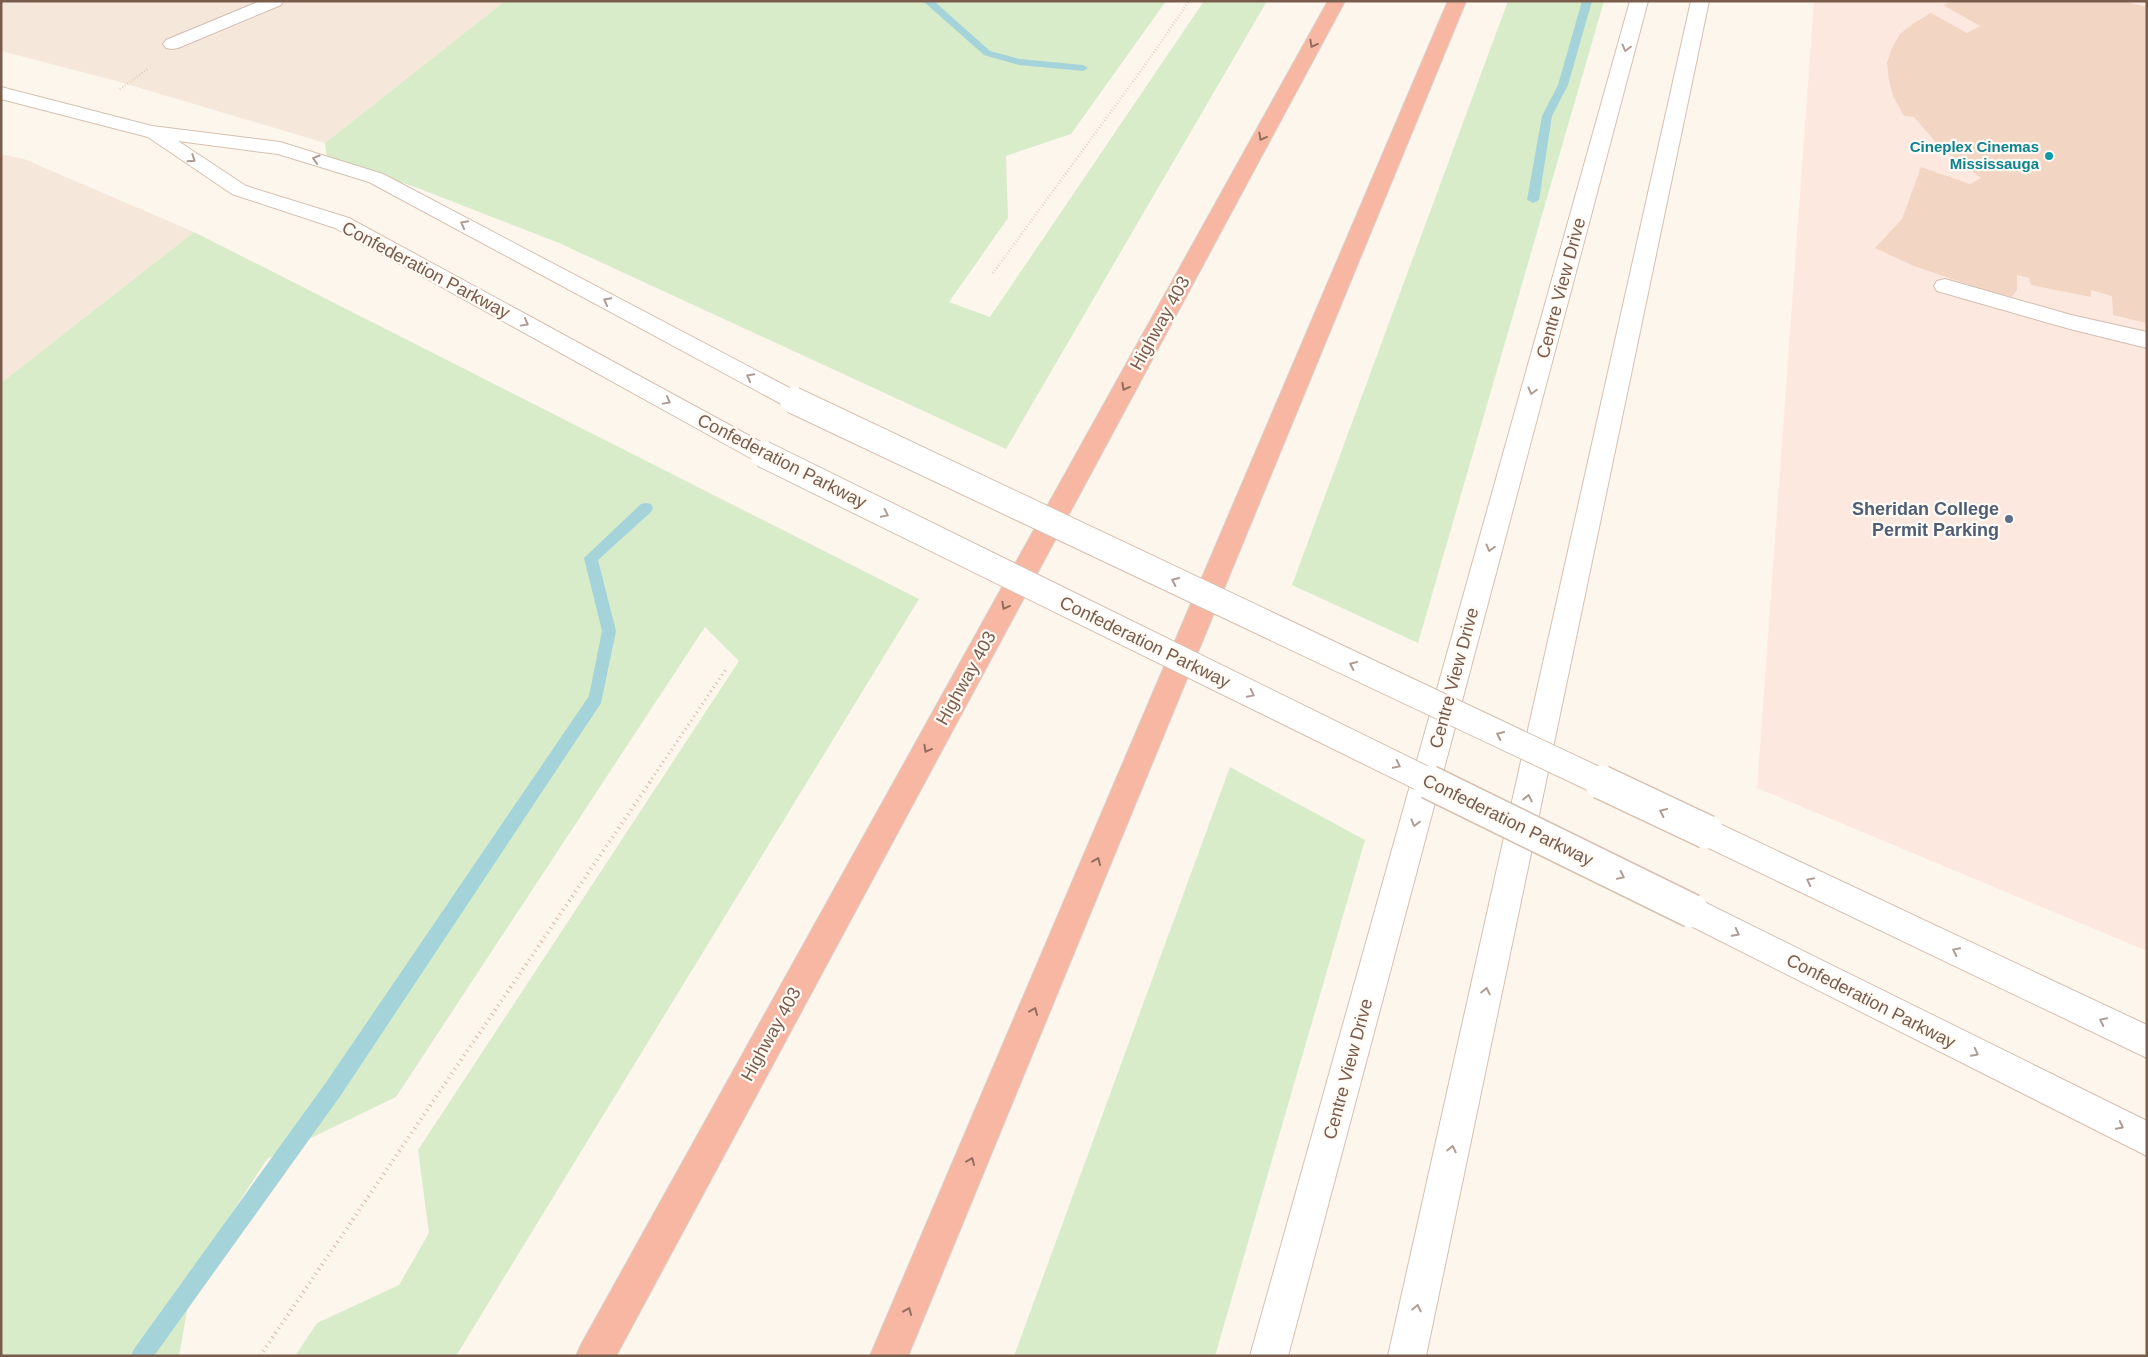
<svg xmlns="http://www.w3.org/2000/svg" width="2148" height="1357" viewBox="0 0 2148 1357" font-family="Arial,sans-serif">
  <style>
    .residential { fill: #f5e8da }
    .commercial { fill: #fde8e0 }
    .green { fill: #d8ecc9 }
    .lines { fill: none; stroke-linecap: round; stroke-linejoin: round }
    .stream { fill: #a5d3da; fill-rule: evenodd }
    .building { fill: #f3d5c3 }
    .lane-casing { stroke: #d1beb0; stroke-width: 2 }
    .street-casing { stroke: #d1beb0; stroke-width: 2 }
    .secondary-casing { stroke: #d6c0b0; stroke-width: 2 }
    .highway-casing { stroke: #dad1cd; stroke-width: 2 }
    .path-far2 { stroke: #d9b8a5; stroke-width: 2.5; stroke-dasharray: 0.5 2.5; stroke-linecap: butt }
    .path-far1 { stroke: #d9b8a5; stroke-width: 3; stroke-dasharray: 1 4; stroke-linecap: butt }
    .path { stroke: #d9b8a5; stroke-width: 4; stroke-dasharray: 1 4.5; stroke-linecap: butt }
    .lane { fill: #fff; fill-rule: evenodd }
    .street { fill: #fff; fill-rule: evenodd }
    .secondary { fill: #fff; fill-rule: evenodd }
    .highway { fill: #f7b7a3; fill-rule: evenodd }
    .secondary-bridge-far1-casing { stroke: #d6c0b0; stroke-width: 28; stroke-linecap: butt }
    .secondary-bridge-casing { stroke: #d6c0b0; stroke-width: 36; stroke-linecap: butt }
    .secondary-bridge-far1 { stroke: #fff; stroke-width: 26 }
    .secondary-bridge { stroke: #fff; stroke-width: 33 }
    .oneway { stroke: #936e5e }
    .oneway2 { stroke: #af9d94 }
    .culture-dot { fill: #0f9aa8; stroke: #fffaf3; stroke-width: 2 }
    .service-dot { fill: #5c6f8a; stroke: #fffaf3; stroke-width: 2 }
    .labels { text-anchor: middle; stroke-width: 4.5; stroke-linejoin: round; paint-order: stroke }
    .far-culture-label { font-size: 15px; font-weight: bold; fill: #0d838f; stroke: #fffaf3; text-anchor: end }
    .street-label { font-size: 18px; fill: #7a5c4d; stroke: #fffaf3 }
    .service-label { font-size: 18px; font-weight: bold; fill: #4e5e75; stroke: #fffaf3; text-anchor: end }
  </style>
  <rect width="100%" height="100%" fill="#fdf6ec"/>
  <path class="residential" d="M1,1H505L325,143L120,82L1,51Z
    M1,154L24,159L194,232L1,383Z"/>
  <path class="commercial" d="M1814,1H2147V951L1757,788Z"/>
  <path class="green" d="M505,1H1166L1071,134L1006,156L1008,218L949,302L990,317L1204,1H1267L1006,449L559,243L415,187L327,158L325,143Z
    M1508,1H1604L1418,643L1292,585Z
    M194,232L919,599L456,1356H295L317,1323L399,1285L429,1233L418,1150L739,661L705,627L396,1097L267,1159L194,1271L179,1356H1V383Z
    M1230,767L1365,840L1215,1356H1014Z"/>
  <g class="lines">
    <path class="stream" d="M923,1H934L990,51L1020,59L1083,65L1088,68L1083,71L1019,65L984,55Z
      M1582,1H1592L1568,85L1552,116L1539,200L1533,203L1527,200L1542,116L1558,85Z
      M646,503L651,504L653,508L651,512L598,560L616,631L601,703L341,1095L154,1356H131L134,1349L327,1081L589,696L602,631L584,558L641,504Z"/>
  </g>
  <path class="building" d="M1954,1H2122L2147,7V323L2113,315L2112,296L2091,290V297L2031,285L2029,278L2017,275V290L2012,297L1975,287L1914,266L1875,248L1902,219L1921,167L1970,184L1981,178L1939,146L1914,117L1904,116L1893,96L1889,80L1887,63L1892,48L1900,34L1914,23L1931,13L1967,33L1980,26L1943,5Z"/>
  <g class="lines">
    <defs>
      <path id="lane" d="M1945,279L2071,315L2147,332V348L2070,329L1937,291L1934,286L1937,281Z"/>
      <path id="street" d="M260,1H283L281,5L178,48L172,49L166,48L163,44L166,40Z"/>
      <path id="secondary" d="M1630,1H1648L1288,1356H1250Z
        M1691,1H1709L1426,1356H1388Z
        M1,87L152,126L280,142L383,174L801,394L805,400L801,406L793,408L785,406L369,182L278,154L178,141L246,186L349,218L772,448L775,454L772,460L763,463L754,460L335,228L232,194L148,137L1,99Z
        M1707,818L2147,1025V1058L1696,842L1692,832L1696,822Z
        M1692,896L2147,1121V1156L1681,921L1676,911L1681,901Z"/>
      <path id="highway" d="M1328,1H1345L616,1356H576L582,1343Z
        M1448,1H1466L908,1356H870Z"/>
    </defs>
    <use href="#lane" class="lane-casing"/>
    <use href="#street" class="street-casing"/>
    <use href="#secondary" class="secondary-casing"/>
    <use href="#highway" class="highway-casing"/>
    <path class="path-far2" d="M120,89L149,68
      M993,273L1148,61L1189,1"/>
    <path class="path-far1" d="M649,783L726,669"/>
    <path class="path" d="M260,1356L650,782"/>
    <use href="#lane" class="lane"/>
    <use href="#street" class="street"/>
    <use href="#secondary" class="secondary"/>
    <use href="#highway" class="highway"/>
    <defs>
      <path id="secondary-bridge-far1" d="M793,400L1603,783
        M763,454L1432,783"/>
      <path id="secondary-bridge" d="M1429,782L1692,911
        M1601,782L1707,832"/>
    </defs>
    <use href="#secondary-bridge-far1" class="secondary-bridge-far1-casing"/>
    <use href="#secondary-bridge" class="secondary-bridge-casing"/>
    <use href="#secondary-bridge-far1" class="secondary-bridge-far1"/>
    <use href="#secondary-bridge" class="secondary-bridge"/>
  </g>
  <defs><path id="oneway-chevron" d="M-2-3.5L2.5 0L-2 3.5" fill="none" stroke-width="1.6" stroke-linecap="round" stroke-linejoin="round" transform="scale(1.25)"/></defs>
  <g class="oneway">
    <use href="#oneway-chevron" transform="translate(1313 44) rotate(119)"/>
    <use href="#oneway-chevron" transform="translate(1262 137) rotate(119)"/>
    <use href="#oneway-chevron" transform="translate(1125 387) rotate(119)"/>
    <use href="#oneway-chevron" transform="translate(1005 606) rotate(119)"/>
    <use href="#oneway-chevron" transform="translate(927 749) rotate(119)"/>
    <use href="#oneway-chevron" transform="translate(1097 861) rotate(-67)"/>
    <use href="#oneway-chevron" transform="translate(1034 1011) rotate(-67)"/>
    <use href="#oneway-chevron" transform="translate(971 1161) rotate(-67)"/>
    <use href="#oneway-chevron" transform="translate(908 1311) rotate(-67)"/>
  </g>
  <g class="oneway2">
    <use href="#oneway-chevron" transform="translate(1626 48) rotate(105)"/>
    <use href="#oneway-chevron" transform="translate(192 159) rotate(33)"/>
    <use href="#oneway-chevron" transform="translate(316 159) rotate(-163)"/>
    <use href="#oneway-chevron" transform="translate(464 224) rotate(-152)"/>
    <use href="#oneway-chevron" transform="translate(607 301) rotate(-152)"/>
    <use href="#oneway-chevron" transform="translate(525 323) rotate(29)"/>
    <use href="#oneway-chevron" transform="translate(750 377) rotate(-152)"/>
    <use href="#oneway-chevron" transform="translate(1532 391) rotate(105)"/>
    <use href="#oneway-chevron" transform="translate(667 401) rotate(29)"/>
    <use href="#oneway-chevron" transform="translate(885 514) rotate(26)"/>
    <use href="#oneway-chevron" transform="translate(1490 548) rotate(105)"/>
    <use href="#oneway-chevron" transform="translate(1175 581) rotate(-155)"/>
    <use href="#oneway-chevron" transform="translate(1353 665) rotate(-155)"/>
    <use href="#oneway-chevron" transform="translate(1251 694) rotate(26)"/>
    <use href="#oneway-chevron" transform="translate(1500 735) rotate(-155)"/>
    <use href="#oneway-chevron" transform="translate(1397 765) rotate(26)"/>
    <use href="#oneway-chevron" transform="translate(1528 798) rotate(-78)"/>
    <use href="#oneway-chevron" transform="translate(1663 812) rotate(-155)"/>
    <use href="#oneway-chevron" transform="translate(1415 823) rotate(105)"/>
    <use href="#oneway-chevron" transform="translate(1621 876) rotate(26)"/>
    <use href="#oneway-chevron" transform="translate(1810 881) rotate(-154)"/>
    <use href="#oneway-chevron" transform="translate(1736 933) rotate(27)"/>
    <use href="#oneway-chevron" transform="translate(1956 951) rotate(-154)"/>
    <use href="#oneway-chevron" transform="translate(1486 991) rotate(-78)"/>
    <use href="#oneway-chevron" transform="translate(2103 1021) rotate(-154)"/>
    <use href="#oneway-chevron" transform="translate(1975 1053) rotate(27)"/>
    <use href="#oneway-chevron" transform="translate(2120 1126) rotate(27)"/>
    <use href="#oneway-chevron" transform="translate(1452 1149) rotate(-78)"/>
    <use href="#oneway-chevron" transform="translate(1417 1308) rotate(-78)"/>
  </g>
  <circle class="culture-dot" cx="2049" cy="156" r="5"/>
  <circle class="service-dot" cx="2009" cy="519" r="5"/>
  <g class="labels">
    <g class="far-culture-label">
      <text x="2039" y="152">Cineplex Cinemas<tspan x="2039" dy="17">Mississauga</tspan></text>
    </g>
    <g class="street-label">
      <text transform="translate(426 270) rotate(28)" y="6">Confederation Parkway</text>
      <text transform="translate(1561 288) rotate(-75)" y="6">Centre View Drive</text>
      <text transform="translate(1160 323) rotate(-61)" y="6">Highway 403</text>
      <text transform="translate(782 461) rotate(27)" y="6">Confederation Parkway</text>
      <text transform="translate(1145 642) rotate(26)" y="6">Confederation Parkway</text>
      <text transform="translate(966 678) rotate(-61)" y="6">Highway 403</text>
      <text transform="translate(1454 678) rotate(-75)" y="6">Centre View Drive</text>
      <text transform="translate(1508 820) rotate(26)" y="6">Confederation Parkway</text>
      <text transform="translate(1871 1001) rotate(27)" y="6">Confederation Parkway</text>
      <text transform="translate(771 1034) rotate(-61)" y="6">Highway 403</text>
      <text transform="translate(1348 1069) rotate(-75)" y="6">Centre View Drive</text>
    </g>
    <g class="service-label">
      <text x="1999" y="515">Sheridan College<tspan x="1999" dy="21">Permit Parking</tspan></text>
    </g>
  </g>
  <rect width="2148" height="1357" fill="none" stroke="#7a5c4d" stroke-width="5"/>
</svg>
